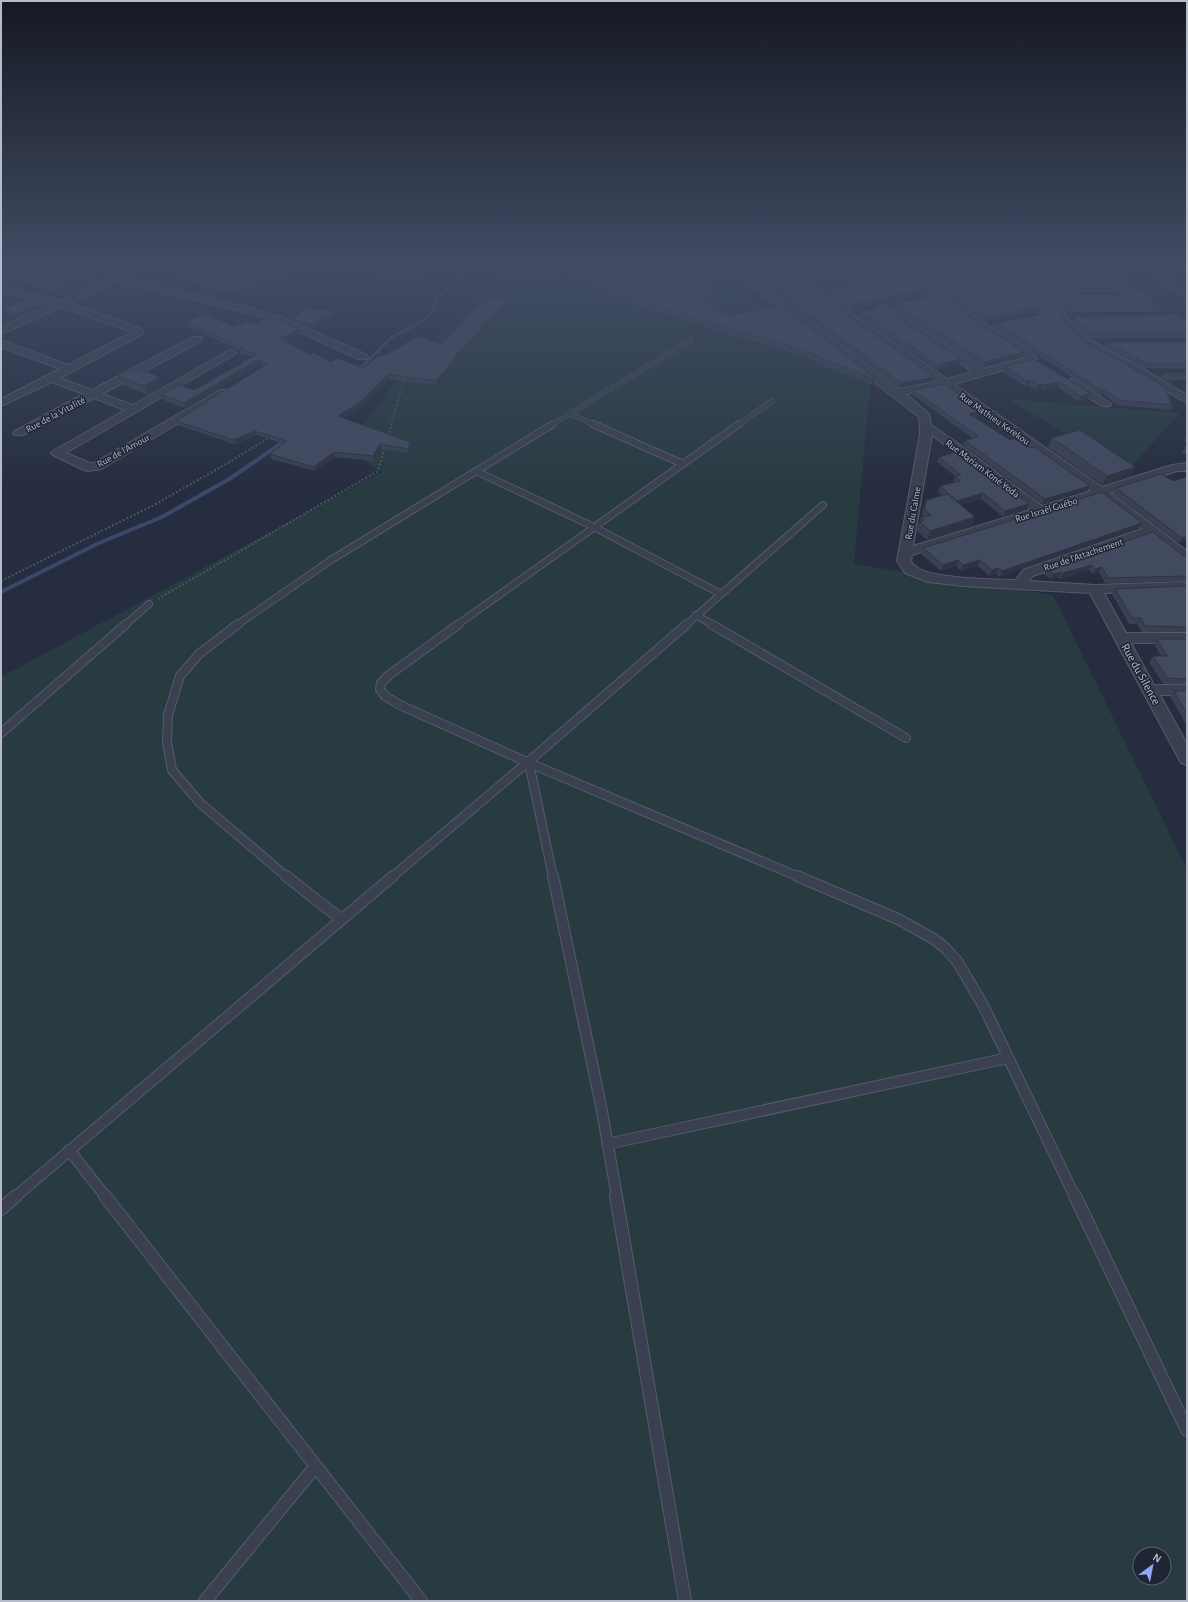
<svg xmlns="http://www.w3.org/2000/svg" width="1188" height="1602" viewBox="0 0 1188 1602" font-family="'Alegreya Sans',sans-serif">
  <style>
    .green { fill: #283b41; fill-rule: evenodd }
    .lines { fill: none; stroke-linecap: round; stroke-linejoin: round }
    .stream-far1 { stroke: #3b4869; stroke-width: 3 }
    .stream { stroke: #3b4869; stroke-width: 4 }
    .service-far4-casing { stroke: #555b6a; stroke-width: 5.5 }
    .service-far3-casing { stroke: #555b6a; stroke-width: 8 }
    .service-far2-casing { stroke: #555b6a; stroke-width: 10 }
    .service-far1-casing { stroke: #555b6a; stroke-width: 12 }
    .service-casing { stroke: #555b6a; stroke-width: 14 }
    .minor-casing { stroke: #555b6a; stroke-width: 2 }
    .path-far1 { stroke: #46585e; stroke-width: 1.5; stroke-dasharray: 2 2; stroke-linecap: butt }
    .path { stroke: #46585e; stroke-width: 2; stroke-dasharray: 2 2; stroke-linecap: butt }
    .service-far4 { stroke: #3a4050; stroke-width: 4.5 }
    .service-far3 { stroke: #3a4050; stroke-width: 6 }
    .service-far2 { stroke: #3a4050; stroke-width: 8 }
    .service-far1 { stroke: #3a4050; stroke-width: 10 }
    .service { stroke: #3a4050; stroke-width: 12 }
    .minor { fill: #3a4050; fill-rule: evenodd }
    .wall { fill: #394053 }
    .shaded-wall { fill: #2e3443 }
    .building { fill: #424a60; stroke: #2e3443 }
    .labels { text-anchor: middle; stroke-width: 3; stroke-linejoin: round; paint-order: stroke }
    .far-street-label { font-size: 10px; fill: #b6bbca; stroke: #1f2535 }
    .street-label { font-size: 12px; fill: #b6bbca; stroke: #1f2535 }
  </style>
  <rect width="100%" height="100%" fill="#262d40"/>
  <path class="green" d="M504,268H522L586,288L670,268H708L870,384L854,564L1053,595L1187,869V1601H1V677L382,472L345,450L402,372ZM1140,1554H1164V1578H1140Z
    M1007,399L1180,413L1128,470Z"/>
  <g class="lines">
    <path class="stream-far1" d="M357,372L392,337L416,325L433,312L437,296L455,285L466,268"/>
    <path class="stream" d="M1,592L99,543L162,517L231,478L286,440"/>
    <defs>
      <path id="service-far4" d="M570,414L596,425
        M551,425L691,340
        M738,425L772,401"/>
      <path id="service-far3" d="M593,424L683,464
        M476,471L594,527L721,594
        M696,615L713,625
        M125,625L149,604
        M237,625L331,560L553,424
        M457,625L739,424
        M686,625L823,505"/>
      <path id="service-far2" d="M238,624L199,654L180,676L168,715L167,742L172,770L200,803L287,877
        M459,624L389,675L381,683L380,689L385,696L400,705L529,763L799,877
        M711,624L906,738
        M1,733L126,624
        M529,763L553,877
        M392,877L528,762L687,624"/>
      <path id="service-far1" d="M286,876L341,919
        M553,876L602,1111L617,1197
        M797,876L898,919L934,939L945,948L957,961L983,1005L1075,1197
        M607,1144L1008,1058
        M69,1150L106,1197
        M15,1197L393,876"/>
      <path id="service" d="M105,1196L421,1601
        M616,1196L685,1601
        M1075,1196L1187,1430
        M1,1209L16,1196
        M205,1601L315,1467"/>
      <path id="minor" d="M134,268H144L124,278L239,305L284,318L367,355L368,357L367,359H359L278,322L237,310L116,282L70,303L140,328L144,333L60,378L92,390L193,337H201L202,339L201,341L102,394L133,405L228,351L232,350L237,353L66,453L90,463H94L220,390H228L229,392L228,394L101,469L88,471L84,470L53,455L51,453L53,451L125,410L94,398L23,435H15L13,433L15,431L84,394L52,382L1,406V399L60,369L1,347V340L68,365L133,332L62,307L1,334V327L52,304L1,293V287L60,301Z
        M668,268H677L708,295L710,297L708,299H702Z
        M735,268H744L743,271L899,389L936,382L778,270L777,268H786L947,379L973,372L881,310L879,308L881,306H887L983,369L1025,358L899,277H892L890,275L893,273L887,268H896L902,271L919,268H934L933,270L908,275L1027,349L1037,358L1033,362L954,384L1102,487L1172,465L1187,463V471H1177L1110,493L1187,551V561L1182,560L1150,535L1033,576L1029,581L1095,585L1187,582V590L1104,593L1126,633H1187V643H1131L1154,685H1187V695H1160L1187,744V765L1181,763L1090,593L964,586L928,582L905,573L897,561L920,434L919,417L736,274L734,270ZM943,387L1091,491L1042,506L960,445L931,425L929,414L906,394ZM932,435L1030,510L913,546ZM1099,496L1142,529L1023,570L1016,580C996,579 918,580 911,561L912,555Z
        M835,268H844L866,282L861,285L858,284Z
        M1009,268H1017L1025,277L1047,295L1111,296L1113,298L1111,300L1108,301H1054L1059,305L1074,327L1090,340L1147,371L1187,395V403L1082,344L1068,331L1053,309L1019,281Z
        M1150,268H1158L1165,276L1187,292V299L1159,280Z
        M1037,276L1103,277L1108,280L1103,283L1034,281L1032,279L1034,277Z
        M1071,379L1075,380L1111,404L1110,406H1102L1067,384L1066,382Z"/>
    </defs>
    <use href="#service-far4" class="service-far4-casing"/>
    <use href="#service-far3" class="service-far3-casing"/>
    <use href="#service-far2" class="service-far2-casing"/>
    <use href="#service-far1" class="service-far1-casing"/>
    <use href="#service" class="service-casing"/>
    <use href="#minor" class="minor-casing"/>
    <path class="path-far1" d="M391,425L405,378"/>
    <path class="path" d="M388,437L392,424
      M1,581L152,506L228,463L270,437
      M158,599L378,471L385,447"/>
    <use href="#service-far4" class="service-far4"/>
    <use href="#service-far3" class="service-far3"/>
    <use href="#service-far2" class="service-far2"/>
    <use href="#service-far1" class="service-far1"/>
    <use href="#service" class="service"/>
    <use href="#minor" class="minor"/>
  </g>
  <path class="wall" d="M20,268H89L92,274L91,275L94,282L65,296L17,282L12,271Z
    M303,268L248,296L226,289L220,292L176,277L173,269Z
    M567,268H617L598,271L595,272L597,274L696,290V293L715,310L875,378L874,384L872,385L801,356L608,297L591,280L579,282Z
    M679,268H690L713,287V292L708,293Z
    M745,268H780L932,381L899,387L793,307V304L745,269Z
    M788,268H837L851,276L850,280L817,287Z
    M846,268H890V272L863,277Z
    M1018,268H1113L1126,284L1163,308L1161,312H1067L1057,302L1059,298L1120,297L1122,295L1118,292L1048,293L1035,284L1037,279L1105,280L1107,278L1103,276L1026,275Z
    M368,270L417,275V278L369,273Z
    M914,272L1020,278L1083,341L1172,405L1170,410L1117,405L1103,394L1100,395L996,328L997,323L1039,315L1037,313L1034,312L985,321L913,276Z
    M828,289L924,294L850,310L827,294Z
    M509,301V305L483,329L484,332L457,358V360L437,385L389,379L362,406L343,418L410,442L411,447L409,453L381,449L374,461L335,457L315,471L271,459L270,454L283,444L257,435L236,445L178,425L176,421L264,366L263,365L257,366L185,408L163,400L161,395L194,390L242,363V362L252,357L240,354L239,350L187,327L186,322L234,327L255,324L300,334L285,341L309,355L331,362L363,368L385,356L442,344Z
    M46,302L47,305L20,317L5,312L3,309Z
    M896,304L1024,352L1022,357L983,367L895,310Z
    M862,312L960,359L959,364L937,370L861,317Z
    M335,315L310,328L293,320V318Z
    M1075,317L1187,320V338H1090L1075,326L1073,321Z
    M1107,342H1187V369L1145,368L1105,346Z
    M1034,359L1087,399L1078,401L1057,387L1044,390L1042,389L1036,390L1028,385L1025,386L1003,372L1005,367Z
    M1164,373H1187V381L1186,380H1166L1161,378Z
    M118,376L160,377L163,386L148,395L122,385Z
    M913,390L982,410L980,415L974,417L1088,490L1042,504L963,445L965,441L972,438L912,394Z
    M1187,433V442L1184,441Z
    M1052,438L1135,467L1130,476L1102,485L1048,447Z
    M1187,444V455L1182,453Z
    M939,457L1027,509L1003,517L981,499L960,505L975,517L972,526L927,540L917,531L918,527L921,517H922L923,509L926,500L942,495L938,492L940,486L954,483L953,482L955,476L937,462Z
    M1173,481L1187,540L1179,543L1113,494L1116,488Z
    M1139,528L1000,577L996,574L989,576L978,566L961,571L956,566L941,571L921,554L923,548Z
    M1184,556H1187V581L1105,583L1099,572L1093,574L1089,570L1061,579L1059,577L1051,579L1044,574L1047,568Z
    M1187,586V632H1142L1137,624H1129L1112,594L1115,589Z
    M1157,639H1187V684H1163L1149,662L1153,656H1161L1154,644Z
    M1174,691H1187V726L1170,696Z"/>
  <path class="shaded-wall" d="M81,268H89L92,274L91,275L94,282L65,296L60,285Z
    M286,268H303L248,296L246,288Z
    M594,268H617L598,271L592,274V269Z
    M891,268L890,272L863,277L864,273Z
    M903,268H913L902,269Z
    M591,275V280L579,282V277Z
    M851,276L850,280L817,287L818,283Z
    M223,281L226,289L220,292L218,284Z
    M713,287V292L708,293V288Z
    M925,289L924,294L850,310L851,305Z
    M509,301V305L483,329L484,332L457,358V360L437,385L436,381L455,355L480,327Z
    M46,302L47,305L20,317L18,314Z
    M1035,307L1034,312L985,321L987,317Z
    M334,312L335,315L310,328L309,325Z
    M299,329L300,334L282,343L281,338Z
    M1024,352L1022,357L983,367L985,362Z
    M960,359L959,364L937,370L938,365Z
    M261,360L263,365L257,366L185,408L184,403L256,361Z
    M388,374L389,379L362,406L339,420L338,416Z
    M160,377L163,386L148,395L144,386Z
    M934,377L932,381L899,387L901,383Z
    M875,378L874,384L872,385L873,379Z
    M1030,380L1028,385L1025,386L1027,381Z
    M1059,382L1057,387L1044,390L1046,385Z
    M1044,384L1042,389L1036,390L1038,385Z
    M1105,390L1103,394L1100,395L1102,391Z
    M1090,393L1087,399L1078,401L1081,396Z
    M982,410L980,415L968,419L969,414Z
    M255,431L257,435L236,445L234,440Z
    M410,442L411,447L409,453L408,449Z
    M380,444L381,449L374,461L373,456Z
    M334,452L335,457L315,471L314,467Z
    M1135,467L1130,476L1102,485L1107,476Z
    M1090,486L1088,490L1042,504L1045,499Z
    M983,493L981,499L955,506L957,501Z
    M1029,504L1027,509L1003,517L1005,511Z
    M975,517L972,526L927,540L930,531Z
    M1142,523L1139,528L1000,577L1002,571Z
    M1187,536V540L1179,543L1182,538Z
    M958,560L956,566L941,571L943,565Z
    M980,560L978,566L961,571L963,565Z
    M1092,565L1089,570L1061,579L1063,573Z
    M1102,567L1099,572L1093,574L1096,569Z
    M998,568L996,574L989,576L992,570Z
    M1062,572L1059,577L1051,579L1053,574Z"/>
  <path class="building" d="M20,268H81L79,269L89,271L60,285L12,271Z
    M177,268H286L246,288L223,281L218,284L173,269Z
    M368,268H414L417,275L368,270Z
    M571,268H594L592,269L597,274L635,268H672L696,290H693L715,310L732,315L780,305L875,378L873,379L802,350L608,292L591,275L579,277Z
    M685,268H690L713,287L708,288Z
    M749,268H780L934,377L901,383L794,303L796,301Z
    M795,268H837L851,276L818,283Z
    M854,268H891L864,273Z
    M933,268H1012L1020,278L1054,306L1069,327L1083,341L1164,386L1172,405L1119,400L1105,390L1102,391L997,323L1039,315L1042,312L1039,308L1035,307L987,317L914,272Z
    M1024,268H1113L1126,284H1129L1146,295L1153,301L1163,308H1068L1059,298L1120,297L1126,292L1120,288L1049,289L1037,279L1105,280L1111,275L1105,271L1027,270Z
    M900,274L925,289L851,305L828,289Z
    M935,295L1024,352L985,362L896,304Z
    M491,297L509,301L480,327L483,328L455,355L457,356L436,381L388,374L361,402L338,416L410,442L408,449L380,444L373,456L334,452L314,467L270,454L286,441L255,431L234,440L176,421L267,364L261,360L256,361L184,403L161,395L179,385L194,390L243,363L242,362L258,354L239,350L243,348L186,322L206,314L234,327L247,321L255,324L266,318L282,322L299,329L281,338L309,355L314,353L331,362L337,358L363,368L380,355L385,356L417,336L442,344L472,312Z
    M30,298L46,302L18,314L3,309Z
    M307,308L334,312L309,325L293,318Z
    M883,308L960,359L938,365L862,312Z
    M1172,313L1187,320V333H1092L1077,321L1075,317L1166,316Z
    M1107,342H1187V364H1148Z
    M1034,359L1090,393L1081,396L1059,382L1046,385L1044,384L1038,385L1030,380L1027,381L1005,367Z
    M135,368L160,377L144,386L118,376Z
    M1164,373H1187V375H1168Z
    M944,384L982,410L969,414L1010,440L1015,439L1030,448L1034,447L1090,486L1045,499L965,441L978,436L913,390Z
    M1080,430L1135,467L1107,476L1052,438Z
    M960,451L1029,504L1005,511L983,493L957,501L940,486L960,481L955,476L961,475L939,457Z
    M1161,474L1173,481L1187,477V536L1182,538L1116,488Z
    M1102,492L1142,523L1002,571L998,568L992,570L980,560L963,565L958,560L943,565L923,548Z
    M948,494L975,517L930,531L920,522L924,520L921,517L931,515L925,510L926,500Z
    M1153,532L1184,556H1187V576L1108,578L1102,567L1096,569L1092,565L1063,573L1062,572L1053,574L1047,568Z
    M1187,586V627L1145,626L1141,618H1132L1115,589Z
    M1157,639H1187V679L1167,678L1153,656H1167Z
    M1174,691H1187V714Z"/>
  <linearGradient id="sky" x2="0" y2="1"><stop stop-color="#151923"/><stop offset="0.54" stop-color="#414c64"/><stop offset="1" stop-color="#414c64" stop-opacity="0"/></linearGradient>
  <rect width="1188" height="492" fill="url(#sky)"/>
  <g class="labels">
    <g class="far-street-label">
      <text transform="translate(55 414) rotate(-28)" y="4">Rue de la Vitalité</text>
      <text transform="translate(995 418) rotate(35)" y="4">Rue Mathieu Kérékou</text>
      <text transform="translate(123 450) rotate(-29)" y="4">Rue de l'Amour</text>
      <text transform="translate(983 468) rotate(37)" y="4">Rue Mariam Koné Yoda</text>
      <text transform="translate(1046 509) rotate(-17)" y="4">Rue Israël Guébo</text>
      <text transform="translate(912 513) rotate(-80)" y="4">Rue du Calme</text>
      <text transform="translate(1083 554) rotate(-19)" y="4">Rue de l'Attachement</text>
    </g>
    <g class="street-label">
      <text transform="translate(1141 674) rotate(61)" y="4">Rue du Silence</text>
    </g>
  </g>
  <rect width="1188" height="1602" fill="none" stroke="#b6bbca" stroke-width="4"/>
  <g transform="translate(1152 1566) rotate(32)"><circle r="19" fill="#1f2535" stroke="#5b6171"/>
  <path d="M0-3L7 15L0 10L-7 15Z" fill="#8fa8f7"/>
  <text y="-6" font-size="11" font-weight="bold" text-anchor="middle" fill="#b6bbca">N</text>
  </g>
</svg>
